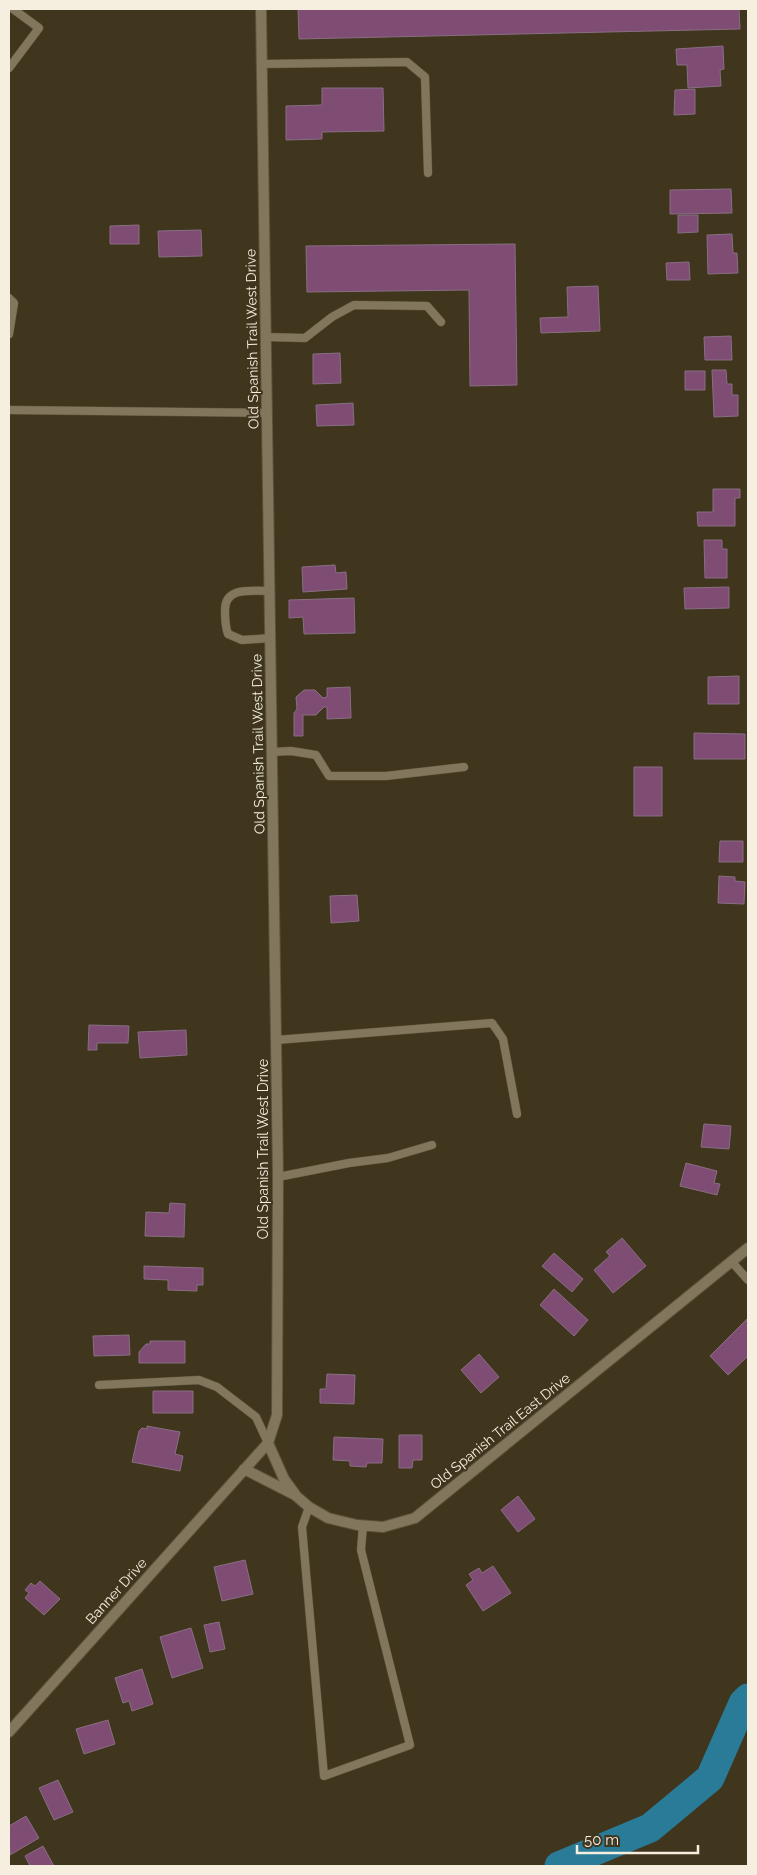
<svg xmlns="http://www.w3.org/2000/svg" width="757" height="1875" viewBox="0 0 757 1875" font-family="Raleway,sans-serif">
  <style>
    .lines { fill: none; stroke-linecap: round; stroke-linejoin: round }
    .river { stroke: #297b98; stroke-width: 29 }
    .building { fill: #7f4c74; stroke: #886f82 }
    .service-casing { stroke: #5d533c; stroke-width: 9 }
    .minor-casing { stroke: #5d533c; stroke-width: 12 }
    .service { stroke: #82765d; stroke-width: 8 }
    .minor { stroke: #82765d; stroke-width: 10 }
    .labels { text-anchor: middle; stroke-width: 4; stroke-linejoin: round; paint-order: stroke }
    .street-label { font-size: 14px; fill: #f6efe0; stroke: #40351d }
  </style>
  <rect width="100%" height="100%" fill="#40351d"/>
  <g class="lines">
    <path class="river" d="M559,1866L650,1828L710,1778L743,1703L748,1698"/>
  </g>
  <path class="building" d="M298,9H739L740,29L299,39Z
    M723,46L724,69L720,70L721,86L688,88L687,65H677L676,49Z
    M322,88H383L384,131L322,132V139L286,140V106L322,105Z
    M695,89V114L674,115L675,90Z
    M731,189L732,213L670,214V190Z
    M678,215H698V232L678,233Z
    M139,225V244H110V226Z
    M201,230L202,256L159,257L158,231Z
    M732,234L733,253H737L738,273L708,274L707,235Z
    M515,244L517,385L470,386L469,290L307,292L306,246Z
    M689,262L690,280H667L666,263Z
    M598,286L600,331L541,333L540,318L568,317L567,287Z
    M731,336L732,360H705L704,337Z
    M340,353L341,383L313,384V354Z
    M712,370H726L727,384H732V395H738V416L714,417Z
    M685,371H705V390H685Z
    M353,403L354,425L317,426L316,405Z
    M713,489H740V498H735V526H698L697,512H713Z
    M704,540H722V549H727V578H705Z
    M335,565L336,573L346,572L347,589L303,592L302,567Z
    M729,587V608L685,609L684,588Z
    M354,598L355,633L304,634L303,617L289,618V600Z
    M739,676V704H708V677Z
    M350,687L351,718L327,719V707H324L316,715H303V736H294V713L297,709L296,697L304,690H315L323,698L327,697V688Z
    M694,733L745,734V759H694Z
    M634,767H662V816H634Z
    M720,841H743V862H719Z
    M719,876L735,877V881L745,882L744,904L718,903Z
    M357,895L359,921L331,923L330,896Z
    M89,1025L129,1026L128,1043H97V1050H88Z
    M186,1030L187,1055L140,1058L138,1032Z
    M704,1124L731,1126L729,1149L701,1147Z
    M686,1163L717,1171L714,1183L720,1184L717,1195L680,1186Z
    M170,1203L185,1204L184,1237L145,1236L146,1212L169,1213Z
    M622,1238L646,1266L613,1293L594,1270L610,1256L606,1252Z
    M554,1253L583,1279L572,1292L542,1266Z
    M144,1266L203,1268V1285H197V1291L168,1290V1280L144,1279Z
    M554,1289L588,1320L574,1336L540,1305Z
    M748,1318V1356L728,1375L710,1356Z
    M129,1335L130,1355L94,1356L93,1336Z
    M150,1341H185V1363H139V1352L146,1344H150Z
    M479,1354L499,1377L481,1393L461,1370Z
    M327,1374L355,1375L354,1404L320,1403V1389H326Z
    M153,1391H193V1413H153Z
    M147,1426L180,1432L175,1454L183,1456L180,1471L132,1462L139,1431L142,1428L147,1429Z
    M399,1435H422V1460H413L412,1468H399Z
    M334,1437L383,1439L382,1463H367L366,1467L350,1466V1461L333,1460Z
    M518,1496L535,1519L518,1532L501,1510Z
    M245,1560L253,1594L222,1601L214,1567Z
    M493,1566L511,1593L483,1611L466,1585L473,1580L469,1574L479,1568L482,1573Z
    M40,1581L60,1599L44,1615L25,1598L29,1593L25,1590L31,1583L35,1586Z
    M219,1622L225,1649L210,1652L204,1625Z
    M191,1628L203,1668L172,1678L160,1637Z
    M142,1669L153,1704L132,1711L129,1701L123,1703L115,1678Z
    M108,1720L115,1744L84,1754L76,1729Z
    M58,1780L73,1812L54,1820L39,1788Z
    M26,1816L39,1838L10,1855L9,1826Z
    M43,1846L54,1866H30L25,1856Z"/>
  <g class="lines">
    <defs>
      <path id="service" d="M262,64L407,62L425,77L428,173
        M9,68L39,28L13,9
        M9,298L14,303L9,334
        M266,337L305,338L332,317L354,305L427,306L441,322
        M9,410L267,413
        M269,591C252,591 225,586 225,610C225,619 225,626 228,634L242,640L270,638
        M272,752L291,751L316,755L329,776H386L464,767
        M276,1040L492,1023L503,1039L517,1114
        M278,1177L349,1163L388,1158L432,1145
        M731,1261L748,1280
        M99,1385L199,1380L217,1387L256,1417L268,1443
        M309,1507L302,1527L324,1776L410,1745L361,1550L363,1525"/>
      <path id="minor" d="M268,1443L284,1479L295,1494
        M244,1469L295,1495L309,1507L328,1518L357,1525L383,1527L415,1518L748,1248
        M9,1732L268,1443L277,1415L278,1177L261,9"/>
    </defs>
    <use href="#service" class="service-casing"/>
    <use href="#minor" class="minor-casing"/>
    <use href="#service" class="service"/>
    <use href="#minor" class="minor"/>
  </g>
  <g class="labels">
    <g class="street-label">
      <text transform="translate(252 339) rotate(-91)" y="5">Old Spanish Trail West Drive</text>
      <text transform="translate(258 744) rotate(-91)" y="5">Old Spanish Trail West Drive</text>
      <text transform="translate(263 1149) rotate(-90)" y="5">Old Spanish Trail West Drive</text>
      <text transform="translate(500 1431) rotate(-39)" y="5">Old Spanish Trail East Drive</text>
      <text transform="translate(116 1591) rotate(-48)" y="5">Banner Drive</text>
    </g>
  </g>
  <rect width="757" height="1875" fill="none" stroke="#f6efe0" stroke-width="20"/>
  <path d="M577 1845v8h121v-8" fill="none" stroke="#f6efe0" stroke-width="2.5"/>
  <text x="584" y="1845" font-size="15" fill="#f6efe0" stroke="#40351d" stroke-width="4" paint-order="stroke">50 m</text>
</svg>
